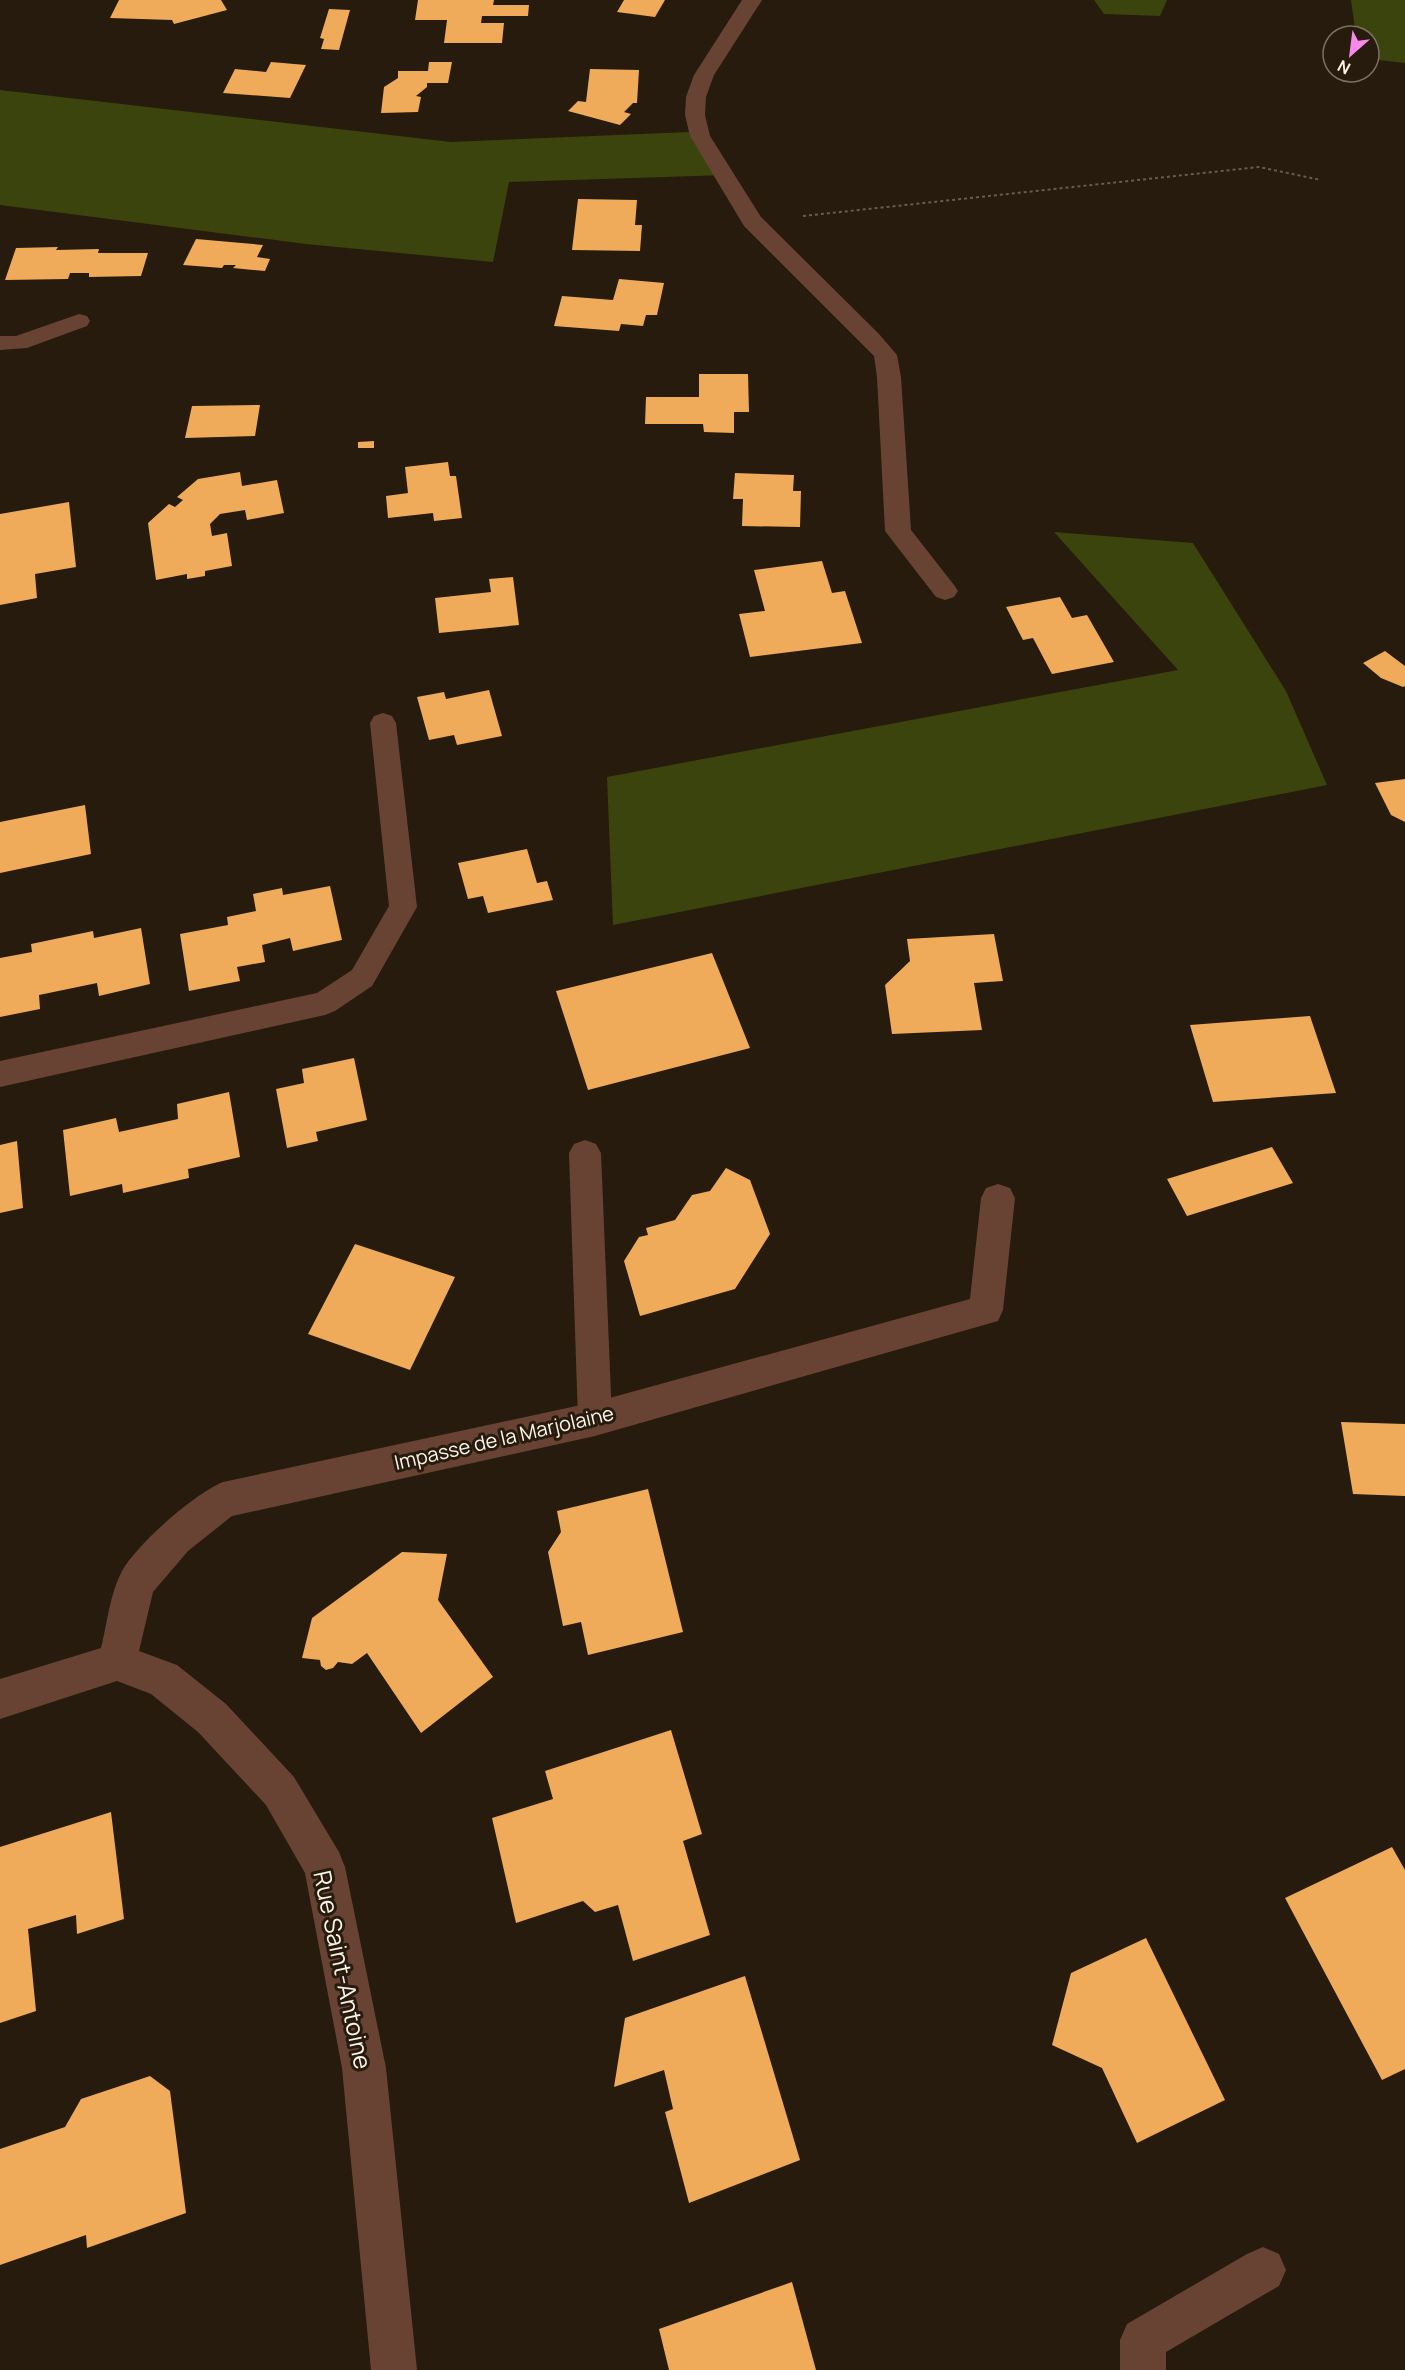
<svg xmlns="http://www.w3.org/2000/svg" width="1405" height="2370" viewBox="0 0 1405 2370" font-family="Manrope,sans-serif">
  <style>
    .green { fill: #3b440c }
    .building { fill: #f0ab5a }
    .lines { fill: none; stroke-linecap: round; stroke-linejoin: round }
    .path { stroke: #665c4f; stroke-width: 2; stroke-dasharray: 3 3; stroke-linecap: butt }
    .service { fill: #684333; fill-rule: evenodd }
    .minor { fill: #684333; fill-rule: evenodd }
    .labels { text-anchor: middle; stroke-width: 6; stroke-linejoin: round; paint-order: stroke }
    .street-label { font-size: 20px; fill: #fbf3e9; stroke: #261b0c }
    .near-street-label { font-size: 24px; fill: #fbf3e9; stroke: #261b0c }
  </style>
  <rect width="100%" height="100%" fill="#261b0c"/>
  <path class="green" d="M1094,0H1167L1160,16L1104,14Z
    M1351,0H1405V63L1369,59V36H1356Z
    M0,90L451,142L690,132L727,175L509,182L493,262L306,244L0,205Z
    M1054,532L1193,543L1286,691L1327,785L613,925L607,777L1178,670Z"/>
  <path class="building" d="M119,0H221L227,10L174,24L172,20L110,18Z
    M418,0H494L493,5H529L528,16H482L481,23H504L502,43H444L447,20H415Z
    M624,0H665L655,17L617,12Z
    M329,9L350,10L339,50L321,49L324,39L320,38Z
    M271,62L306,65L290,98L223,93L235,69L266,72Z
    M429,62H452L448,83H427V87L416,96L421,97L418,112L381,113L384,87L398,78V71H428Z
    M590,69L639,70L637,103H633L624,112L631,114L620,125L568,111L578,101L586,102Z
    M578,199L637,200L635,225H642L640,251L572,250Z
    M196,239L263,245L257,257L270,259L265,271L233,268L236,265H224L222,268L183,265Z
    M58,247L56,250L99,249L98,253H148L141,276L89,277V273H70L68,279L5,280L16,248Z
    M619,279L664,283L657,315H646L643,326L621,324L619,331L554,326L562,296L613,300Z
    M699,374H748L749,412H734V433L704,432L703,424H645L646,397H699Z
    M260,405L255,436L185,438L192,406Z
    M374,441V448H358V442Z
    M448,462L450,476H456L462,518L434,521L433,513L388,518L386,496L408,493L405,467Z
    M240,472L242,486L277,480L284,513L247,520L245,510L220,514L210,524L212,536L227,533L232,566L205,571V576L187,579V574L156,580L148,523L169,504L175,507L183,500L177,497L198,479Z
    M735,473L794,475L793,491H801L800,527L742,526L743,499H733Z
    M69,502L76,567L35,574L37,598L0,605V514Z
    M822,561L832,593L845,591L862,643L750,657L739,614L765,611L754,570Z
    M513,577L519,625L439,633L435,598L491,592L489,579Z
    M1060,597L1072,618L1087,615L1114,662L1052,674L1033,638L1023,640L1006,607Z
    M1385,651L1405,666V686L1403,687L1381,678L1363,663Z
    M489,690L502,736L457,745L454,735L429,740L417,697L444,692L446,699Z
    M1405,779V822L1391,815L1375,783Z
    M85,805L91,854L0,873V822Z
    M527,849L537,883L547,881L553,900L488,913L483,896L468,899L458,863Z
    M330,886L342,940L293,951L290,938L262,945L265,962L237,967L240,981L189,991L180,934L228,925L227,917L256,911L253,894L282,888L283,895Z
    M141,928L150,984L99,996L97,983L39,995L40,1009L0,1017V958L32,952L31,944L93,931L94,938Z
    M994,934L1003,981L974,983L982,1030L892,1034L885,985L910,961L907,939Z
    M712,953L750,1048L588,1090L556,991Z
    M1310,1016L1336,1093L1213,1102L1190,1025Z
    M354,1058L367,1120L316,1132L318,1141L287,1148L276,1089L304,1083L302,1069Z
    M229,1092L240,1157L188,1169L189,1178L123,1193L122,1184L70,1196L63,1130L116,1118L119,1132L178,1119L177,1104Z
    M17,1141L23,1208L0,1213V1145Z
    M1272,1147L1293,1183L1187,1216L1167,1179Z
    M726,1168L750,1180L770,1234L735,1289L640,1316L624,1261L639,1237L648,1235L646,1228L675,1220L692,1195L710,1191Z
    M355,1244L455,1277L410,1370L308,1334Z
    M1341,1422L1405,1424V1496L1353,1494Z
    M648,1489L683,1632L588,1655L581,1622L563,1626L548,1552L561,1532L557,1511Z
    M402,1552L447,1554L438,1600L493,1677L421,1733L367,1653L352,1664L338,1662L333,1668L326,1670L321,1666L320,1660L302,1658L312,1618Z
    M671,1730L702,1834L683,1841L710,1935L633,1961L618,1905L595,1912L583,1901L516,1923L492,1818L553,1799L545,1771Z
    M111,1812L124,1919L77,1934L76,1915L28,1929L36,2011L0,2023V1847Z
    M1392,1847L1405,1870V2069L1382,2080L1285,1898Z
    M1146,1938L1225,2100L1137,2143L1102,2068L1052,2045L1071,1973Z
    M745,1976L800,2160L689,2203L665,2112L673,2109L664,2070L614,2087L625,2018Z
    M150,2076L170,2091L186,2213L87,2248L86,2235L0,2265V2149L65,2127L81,2099Z
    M792,2282L816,2370H669L659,2329Z"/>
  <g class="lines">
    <path class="path" d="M803,216L1259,167L1321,180"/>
    <path class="service" d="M383,713L392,716L396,723L417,907L372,986L335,1011L325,1015L0,1087V1061L317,993L352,970L389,906L370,723L374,716Z
      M585,1140L596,1144L601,1153L612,1419L607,1430L595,1435L583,1430L578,1419L569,1153L574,1144Z"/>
    <path class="minor" d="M742,0H762L714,75L706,97L705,115L710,136L761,217L879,334L897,355L901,377L911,530L954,585L958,591L954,597L945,600L936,597L885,531L877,377L874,356L744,226L690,136L685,115L686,97L694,75Z
      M79,314L87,316L90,321L87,326L27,348L0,350V336H16Z
      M998,1184L1010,1188L1015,1198L1003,1310L998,1321L595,1436L232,1516L188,1551L153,1592L139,1651L177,1665L226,1704L294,1777L339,1852L345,1867L386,2068L417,2370H371L342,2068L305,1873L266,1805L198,1732L151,1694L117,1681L0,1719V1679L101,1648C107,1624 110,1593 122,1571C137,1544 194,1494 223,1482L595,1402L970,1299L981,1198L986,1188Z
      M1263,2247L1279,2254L1286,2270L1279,2286L1166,2352V2370H1120V2340L1127,2324L1247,2254Z"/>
  </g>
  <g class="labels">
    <g class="street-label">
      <text transform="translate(504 1438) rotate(-13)" y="7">Impasse de la Marjolaine</text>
    </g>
    <g class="near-street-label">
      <text transform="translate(342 1970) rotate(78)" y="8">Rue Saint-Antoine</text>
    </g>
  </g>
  <g transform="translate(1351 54) rotate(208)"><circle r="28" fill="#261b0c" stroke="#7b7164" stroke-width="1.5"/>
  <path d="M0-4.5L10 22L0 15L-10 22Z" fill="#f788ec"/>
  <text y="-9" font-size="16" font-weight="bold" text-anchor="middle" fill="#fbf3e9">N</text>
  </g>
</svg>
